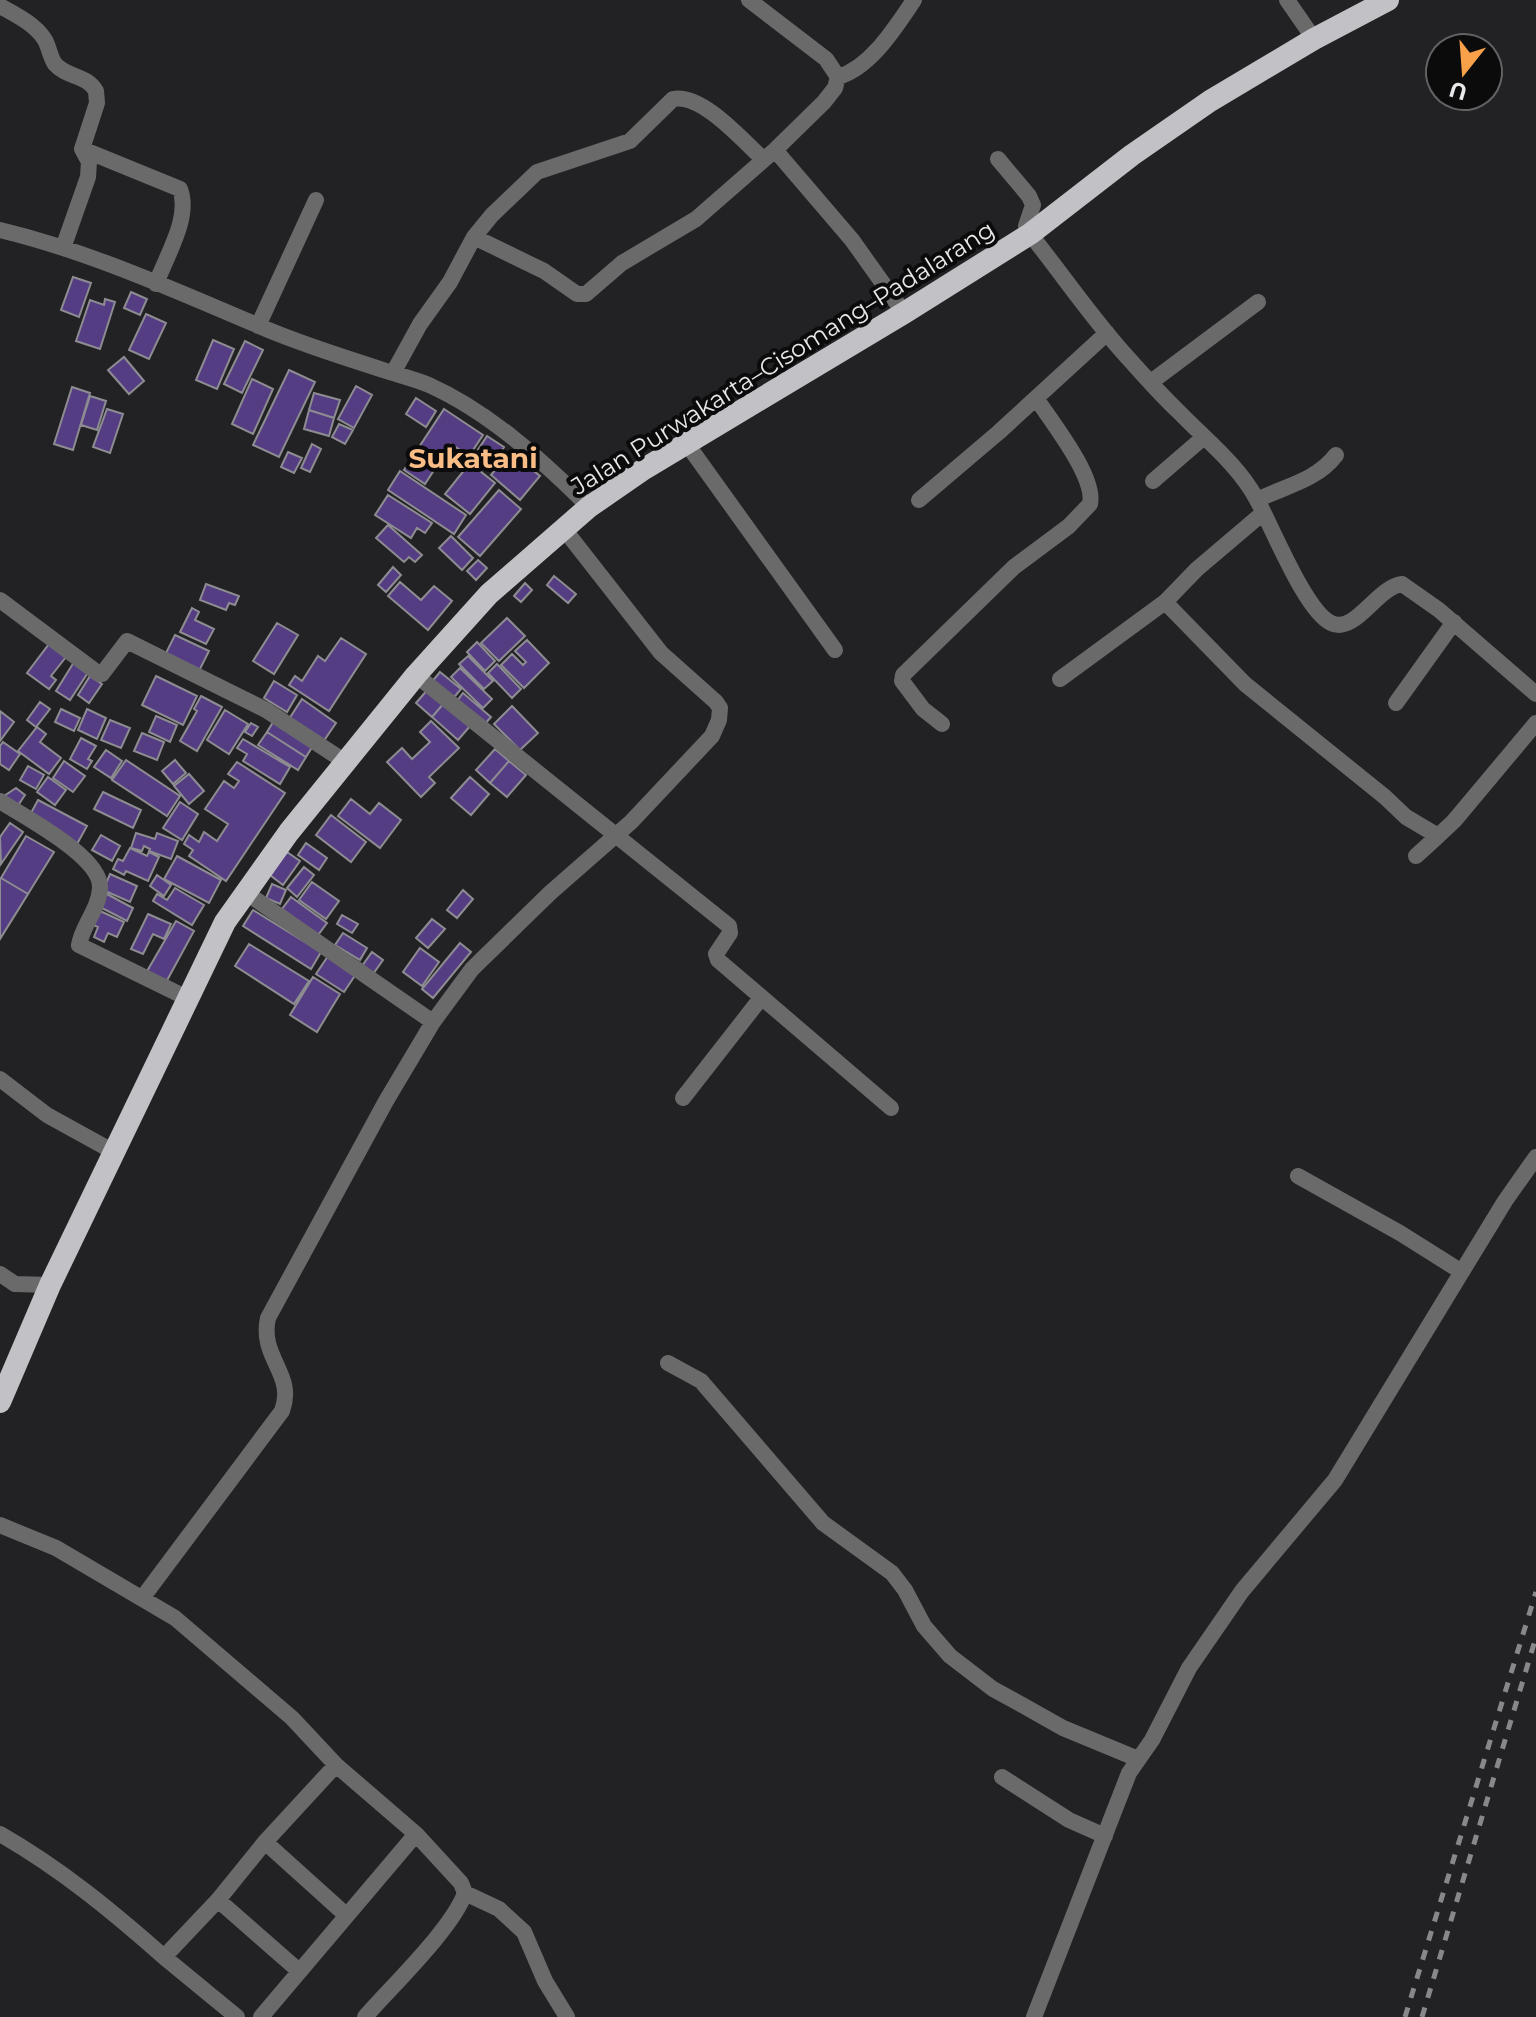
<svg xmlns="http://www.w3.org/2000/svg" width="1536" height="2017" viewBox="0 0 1536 2017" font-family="Montserrat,sans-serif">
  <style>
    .building { fill: #553d84; stroke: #8d8c91; stroke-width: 2 }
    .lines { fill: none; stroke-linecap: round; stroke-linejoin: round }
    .minor { stroke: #6a6a6b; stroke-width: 16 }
    .trunk { stroke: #c2c2c6; stroke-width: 22 }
    .rail { stroke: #88878a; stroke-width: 5; stroke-dasharray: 10 10; stroke-linecap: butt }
    .labels { text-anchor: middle; stroke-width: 8; stroke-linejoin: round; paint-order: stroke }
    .street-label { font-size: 24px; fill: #e8e7ea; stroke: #0b0b0c }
    .quarter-label { font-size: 28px; font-weight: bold; fill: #fabd86; stroke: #0b0b0c }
  </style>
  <rect width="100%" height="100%" fill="#222124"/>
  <path class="building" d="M73,277L91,283L79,317L61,310Z
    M131,292L147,299L140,315L124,308Z
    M105,299L115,302L100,349L76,341L90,300L104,305Z
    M146,314L166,323L149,359L129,350Z
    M213,340L234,349L217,389L196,380Z
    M245,341L263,350L242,393L224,384Z
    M124,357L144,381L129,394L108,370Z
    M289,370L315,382L279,457L253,445Z
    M252,379L273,389L253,434L232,424Z
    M356,386L372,395L354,428L338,419Z
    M72,387L90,393L73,450L54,444Z
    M314,393L340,400L334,418L309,410Z
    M90,396L106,401L97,430L81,425Z
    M416,398L436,411L426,427L406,414Z
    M107,409L123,414L110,453L93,447Z
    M444,409L483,435L469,456L451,444L425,484L404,470Z
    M309,410L334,418L329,436L304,429Z
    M339,424L353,430L345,444L332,437Z
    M487,436L504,447L490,470L472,459Z
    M312,444L321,449L310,472L301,468Z
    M288,452L302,458L294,473L281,467Z
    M510,452L540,476L520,500L491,475Z
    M470,463L495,483L470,514L445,494Z
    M400,471L466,515L454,534L388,490Z
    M499,490L521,509L480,556L458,537Z
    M388,495L432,523L425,533L417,528L411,538L375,515Z
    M388,525L422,555L415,562L409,557L404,562L376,538Z
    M451,536L473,558L462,570L439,548Z
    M478,560L487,568L476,580L467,571Z
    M393,567L401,575L386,592L378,585Z
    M554,576L576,594L568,603L547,585Z
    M400,582L421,600L434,586L452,601L428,630L388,596Z
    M525,583L532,590L521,602L514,596Z
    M206,584L239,596L235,605L229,603L226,610L200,600Z
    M192,608L199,612L195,620L214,629L206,644L180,632Z
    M507,618L525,636L499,661L481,643Z
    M277,623L298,635L274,674L253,661Z
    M175,635L209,651L199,671L165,655Z
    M341,638L366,654L329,711L289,685L295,676L302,681L318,656L325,661Z
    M527,640L549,663L524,688L501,665L512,654L523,665L526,662L515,651Z
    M477,642L495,661L485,671L467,652Z
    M49,644L66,657L51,676L56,680L49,689L27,673Z
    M468,656L493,681L484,689L459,664Z
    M74,662L89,671L70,700L56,691Z
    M497,664L521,689L512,698L488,673Z
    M460,668L492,699L483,708L451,677Z
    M440,672L461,689L451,701L430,684Z
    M90,676L102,684L89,703L78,695Z
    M156,676L197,696L183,725L142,705Z
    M274,681L297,695L287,712L264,698Z
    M429,688L445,702L432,717L416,703Z
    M463,693L491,717L484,725L457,701Z
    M201,696L222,707L197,751L180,741L197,711L194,709Z
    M302,699L336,723L323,742L289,719Z
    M40,702L50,709L36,727L27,720Z
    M445,702L471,725L458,740L432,717Z
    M512,706L538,733L520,750L494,724Z
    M61,709L80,718L74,731L55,722Z
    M87,709L106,718L97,739L78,730Z
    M225,710L248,724L229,754L207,740Z
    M0,711L14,722L0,741Z
    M156,716L177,725L170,742L149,732Z
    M275,719L314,744L306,757L267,732Z
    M110,720L130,728L121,748L101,740Z
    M431,721L459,748L429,777L435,783L421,797L387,762L402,748L412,759L430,742L420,732Z
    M251,723L258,727L252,736L245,732Z
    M37,727L46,734L40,742L61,758L49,774L18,751Z
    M267,732L306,757L298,770L258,745Z
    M142,733L164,742L157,760L134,751Z
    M81,738L96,746L88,759L92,761L87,769L70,759Z
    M243,739L290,767L280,784L243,761L247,754L237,748Z
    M3,742L20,754L9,770L0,764V746Z
    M495,749L509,761L490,783L476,770Z
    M106,750L122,761L111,778L94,767Z
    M126,760L180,796L167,816L112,780Z
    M175,760L186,773L173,784L162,771Z
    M64,761L85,776L73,792L53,778Z
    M509,761L526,775L507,797L490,783Z
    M237,762L285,793L226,881L189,856L193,850L184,844L189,835L199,842L204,832L217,841L228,824L205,809L224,781L234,788L239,781L228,774Z
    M28,766L44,775L36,789L20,780Z
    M189,774L204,791L189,804L174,786Z
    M48,777L66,790L55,805L37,792Z
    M470,777L489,794L471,815L451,798Z
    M16,788L25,795L17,807L4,796Z
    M103,792L141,810L133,828L94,809Z
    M351,799L370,814L379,803L401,820L380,848L338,816Z
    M38,800L87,826L77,844L31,813Z
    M180,802L198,814L182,840L163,828Z
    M331,815L366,842L351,862L316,835Z
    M10,823L23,832L1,864L0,837Z
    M136,833L155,839L157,833L178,841L171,859L149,851L150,849L144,846L142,851L131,848Z
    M101,835L120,846L112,861L92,850Z
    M26,836L54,852L28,894L1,878Z
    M306,843L327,858L319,870L298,855Z
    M130,848L147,856L149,852L159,857L148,881L126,871L124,875L113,869L118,859L123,861Z
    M287,852L300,861L283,885L270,875Z
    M177,856L221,880L209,903L164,879Z
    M304,867L314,875L297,897L287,888Z
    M110,874L137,886L130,902L103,890Z
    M157,875L171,885L164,896L150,886Z
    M1,878L28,894L0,939V879Z
    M312,882L339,901L326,919L299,900Z
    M272,884L286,890L280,904L266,898Z
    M175,888L204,905L192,925L153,901L157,894L167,900Z
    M463,890L473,899L457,918L447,910Z
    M105,893L133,908L127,921L98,906Z
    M291,897L327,923L318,935L282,909Z
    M253,910L321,952L311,969L243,926Z
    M100,911L124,922L117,937L108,933L104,942L94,937L98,927L93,925Z
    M148,914L171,924L164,939L153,934L143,954L131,949Z
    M342,915L358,924L352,933L337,924Z
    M432,919L445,929L428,948L416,938Z
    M176,921L194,931L165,984L146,973Z
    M343,933L367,948L360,960L335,945Z
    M460,943L471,952L433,998L422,989Z
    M249,944L309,981L294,1004L235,966Z
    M420,948L439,962L422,986L403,972Z
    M372,952L383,960L373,974L362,966Z
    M328,956L356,974L344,992L316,974Z
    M313,977L340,994L317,1032L290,1015Z"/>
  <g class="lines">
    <path class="minor" d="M1287,0L1314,39
      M0,6C16,15 35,24 45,40C49,47 50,57 55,64C67,78 86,74 96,91L97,103L82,149L89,162L88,177L63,248
      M838,77C871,67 895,28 914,0
      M82,149L180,189C191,218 166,256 156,284
      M775,150L852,240L904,313
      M998,159L1029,196L1033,205L1026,226L1030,234C1063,275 1093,320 1129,359C1145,377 1161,395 1179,412C1206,440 1237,464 1256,498C1272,526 1305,611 1331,623C1355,635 1377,587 1402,584L1439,610L1536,694
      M0,230C88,251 174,290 257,325C297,343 341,356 383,370C398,375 415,379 429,385C489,412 543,461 589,507
      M474,237L544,271L577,294H586L622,263L696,219L775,150L824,102L835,88L838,77L826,59L749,0
      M258,326L316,200
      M393,373L420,324L450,282L474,237L492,215L537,172L630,141L673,99C702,93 743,141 763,159
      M1151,382L1258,302
      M687,444L835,650
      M1153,481L1204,437
      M919,500L999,432L1107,333
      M1257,500C1285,486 1316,481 1336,455
      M0,600L99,674H102L127,641L266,710L347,763
      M1165,602L1245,684L1385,797L1406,817L1438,836L1454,821L1536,723
      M416,675L729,926L730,933L716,954L718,960L891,1108
      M1060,679L1165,602L1197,569L1263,513
      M1396,703L1454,622
      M942,724L923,709L902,681L903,675L1014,567L1069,526L1090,504C1096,477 1051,421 1036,398
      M0,801C24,817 102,857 100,888C99,909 82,926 79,945L187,998
      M1416,856L1438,836
      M245,892L433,1022
      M0,1079L47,1115L114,1152
      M683,1098L761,998
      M1298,1176L1400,1233L1462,1272
      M0,1274L15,1284L50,1285
      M668,1363L701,1381L823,1523L892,1573L905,1590L924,1626L950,1656L993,1689L1024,1706L1063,1728L1138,1759
      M0,1525L56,1548L175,1618L292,1718L336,1765L416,1834L461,1883L465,1893C452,1929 392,1986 365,2017
      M143,1597L282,1411C296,1374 259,1358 268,1318L386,1101L433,1022L472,969L550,893L631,822L712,736L719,720L720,708L716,702L661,653L564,529
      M1002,1777L1069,1820L1105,1836
      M0,1834C61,1869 112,1911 164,1957L218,1900L265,1842L336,1765
      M265,1842L346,1915
      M465,1893L499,1909L524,1932L545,1981L567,2017
      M218,1900L299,1971
      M164,1957L237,2017
      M261,2017L416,1834
      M1034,2017L1129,1773L1152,1740L1189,1668L1242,1591L1335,1480L1505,1201L1536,1157"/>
    <path class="trunk" d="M0,1402L50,1285L225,922L289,832L416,675L489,594L589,507L644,469L904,313L1030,234L1132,155L1210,101L1314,39L1388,0"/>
    <path class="rail" d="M1405,2017L1536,1592
      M1422,2017L1536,1637"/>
  </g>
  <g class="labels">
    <g class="street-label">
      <text transform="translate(783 358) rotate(-32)" y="8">Jalan Purwakarta–Cisomang–Padalarang</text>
    </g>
    <g class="quarter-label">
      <text x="473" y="468">Sukatani</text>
    </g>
  </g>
  <g transform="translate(1464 72) rotate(197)"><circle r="38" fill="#0b0b0c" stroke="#636365" stroke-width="2"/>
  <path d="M0-6L14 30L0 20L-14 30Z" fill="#f8a14a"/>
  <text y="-12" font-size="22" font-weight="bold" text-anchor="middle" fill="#e8e7ea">U</text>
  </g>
</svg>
